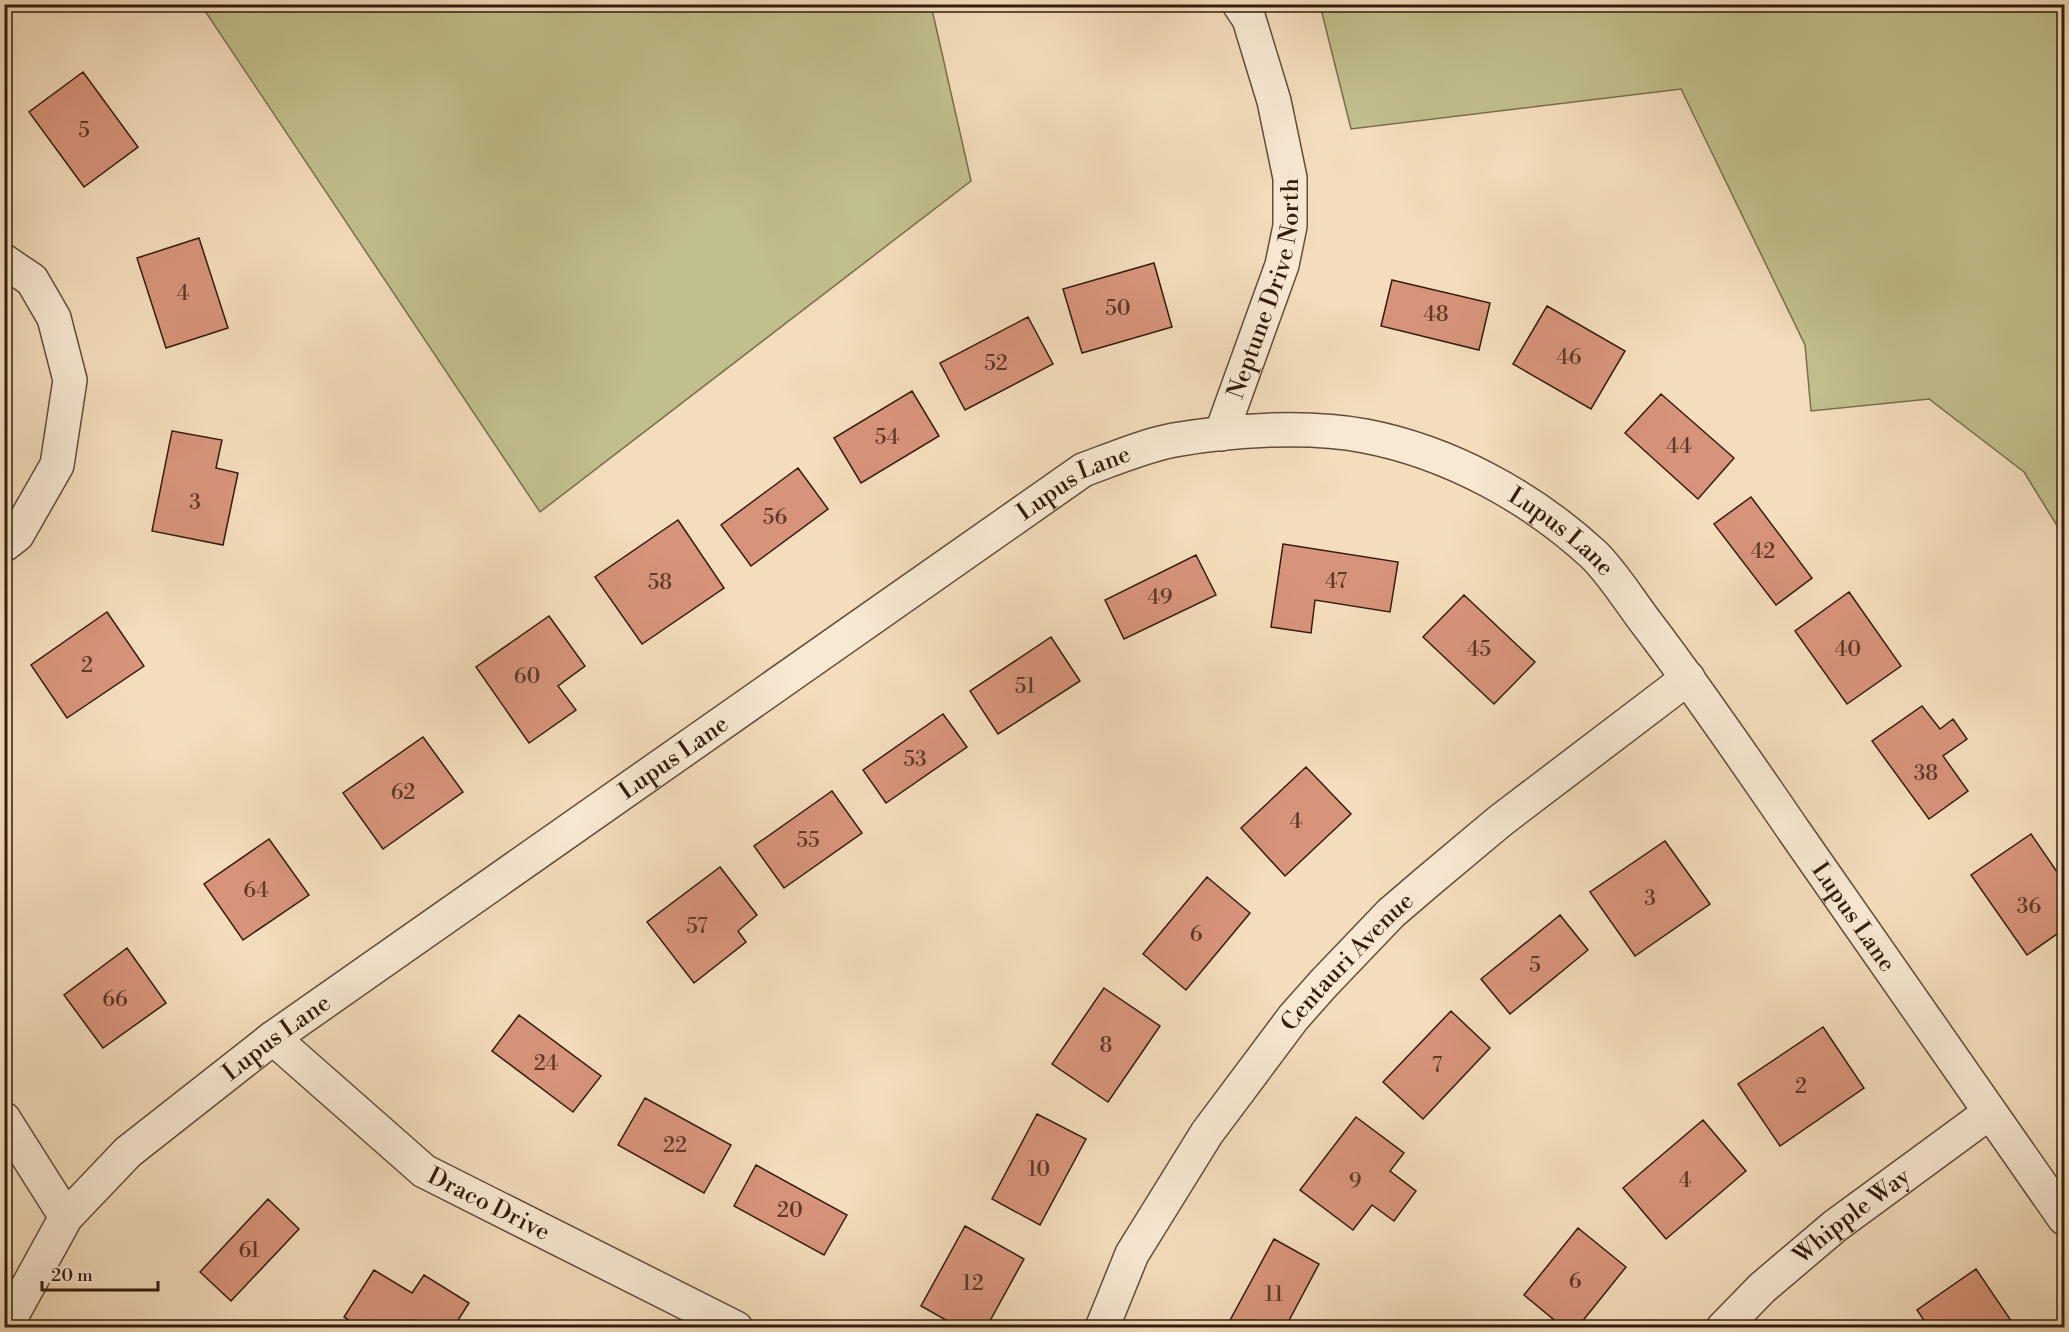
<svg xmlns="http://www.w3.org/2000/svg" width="2069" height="1332" viewBox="0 0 2069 1332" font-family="'Libre Bodoni',serif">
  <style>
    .green { fill: #c1bf8d; stroke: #7a6e4e; stroke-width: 1.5 }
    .building { fill: #d8947b; stroke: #331c0e; stroke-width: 1.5 }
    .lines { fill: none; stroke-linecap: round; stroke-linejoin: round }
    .street-casing { stroke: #634c3a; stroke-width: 36 }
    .street { stroke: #f8e9d3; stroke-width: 33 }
    .labels { text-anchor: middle; stroke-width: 4.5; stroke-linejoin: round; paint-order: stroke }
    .number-label { font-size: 21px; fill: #5c3a29 }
    .street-label { font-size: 24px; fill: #331c0e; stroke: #f8e9d3 }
  </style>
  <rect width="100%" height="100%" fill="#f4ddbc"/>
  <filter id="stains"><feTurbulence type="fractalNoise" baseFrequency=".00333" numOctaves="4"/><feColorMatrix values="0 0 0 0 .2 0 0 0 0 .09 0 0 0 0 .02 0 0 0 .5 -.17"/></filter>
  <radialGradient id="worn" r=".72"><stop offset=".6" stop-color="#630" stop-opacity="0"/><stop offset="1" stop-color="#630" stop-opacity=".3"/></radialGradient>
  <path class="green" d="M201,5H931L971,181L540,512Z
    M1320,5H2064V537L2024,472L1929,399L1811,411L1805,345L1681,89L1351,129Z"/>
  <path class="building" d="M83,72L138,147L84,187L29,112Z
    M199,238L228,328L166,348L137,258Z
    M1154,263L1172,327L1082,353L1063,289Z
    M1392,280L1490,303L1479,350L1381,326Z
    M1547,306L1625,351L1591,409L1513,364Z
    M1028,317L1053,364L965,410L940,363Z
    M912,391L939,436L861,483L834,438Z
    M1661,394L1734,458L1698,499L1625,433Z
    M172,431L222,440L216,468L238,473L223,545L152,531Z
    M798,468L828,509L751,566L721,525Z
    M1751,497L1812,578L1776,605L1714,524Z
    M678,520L724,588L642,644L595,577Z
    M1283,544L1398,562L1390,612L1315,600L1311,633L1271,627Z
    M1196,555L1216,595L1124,639L1105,600Z
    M1849,592L1901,666L1847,704L1795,631Z
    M1464,595L1535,662L1494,704L1423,637Z
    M107,612L144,666L67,718L31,665Z
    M549,616L585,666L558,686L576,710L529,743L476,667Z
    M1051,637L1080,681L998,734L970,691Z
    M1922,706L1940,729L1953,719L1967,739L1943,756L1968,791L1929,819L1872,741Z
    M943,714L967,747L886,803L863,770Z
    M423,737L463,792L383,849L343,793Z
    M1306,767L1351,814L1285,876L1241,828Z
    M832,791L862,833L784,888L754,846Z
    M2031,834L2064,882V929L2027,955L1971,875Z
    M269,839L309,895L243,940L204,884Z
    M1665,841L1710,904L1635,956L1590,892Z
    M720,867L757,915L738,931L746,942L694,983L647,922Z
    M1207,877L1250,913L1186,990L1143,954Z
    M1560,915L1588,950L1510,1014L1481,979Z
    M127,948L166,1003L103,1048L64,995Z
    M1104,988L1160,1026L1108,1102L1052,1064Z
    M1451,1011L1490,1048L1423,1119L1383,1082Z
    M519,1015L601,1076L573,1112L492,1051Z
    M1823,1027L1864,1088L1780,1146L1738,1084Z
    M645,1098L731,1145L704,1193L618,1145Z
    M1037,1114L1086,1139L1040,1225L992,1199Z
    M1356,1117L1404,1153L1390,1171L1416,1191L1394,1221L1372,1205L1353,1230L1300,1190Z
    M1703,1120L1746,1171L1666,1239L1623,1188Z
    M756,1165L847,1215L824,1255L734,1206Z
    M268,1199L299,1229L231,1301L200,1272Z
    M965,1226L1024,1259L986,1328H960L921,1306Z
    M1578,1228L1626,1267L1577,1328H1564L1524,1295Z
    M1274,1239L1319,1264L1285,1328H1235L1228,1324Z
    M1976,1269L2016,1328H1929L1917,1310Z
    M374,1270L412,1293L424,1275L469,1303L453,1328H361L344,1317Z"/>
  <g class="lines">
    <defs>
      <g id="street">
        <path d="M4,261L32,280L54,318L70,380L57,465L17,535L4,545"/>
        <path id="s1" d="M1221,434L1282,265L1290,226V178L1274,101L1249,19L1239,4"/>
        <path id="s2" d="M273,1038L424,1171L736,1328"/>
        <path d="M4,1119L66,1217"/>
        <path id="s3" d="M5,1328L66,1217L128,1152L273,1038L1083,470C1113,459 1143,446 1174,440C1232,430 1308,425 1365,436C1449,452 1531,497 1593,554C1612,572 1631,603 1648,625C1699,692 1746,761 1794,831C1884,960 1974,1089 2064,1218"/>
        <path id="s4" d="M1102,1328L1132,1254L1207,1133L1293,1018L1324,983L1391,913L1426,883L1500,821L1688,678"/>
        <path id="s5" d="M1723,1328L1762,1288L1835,1226L1989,1113"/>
      </g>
    </defs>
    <use href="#street" class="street-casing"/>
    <use href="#street" class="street"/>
  </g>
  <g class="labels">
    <g class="number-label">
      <text x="84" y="137">5</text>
      <text x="183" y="300">4</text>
      <text x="1118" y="315">50</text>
      <text x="1436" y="321">48</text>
      <text x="1569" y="364">46</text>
      <text x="996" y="370">52</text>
      <text x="887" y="444">54</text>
      <text x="1679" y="453">44</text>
      <text x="195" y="509">3</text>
      <text x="775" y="524">56</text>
      <text x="1763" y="558">42</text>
      <text x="1336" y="588">47</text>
      <text x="660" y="589">58</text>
      <text x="1160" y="604">49</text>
      <text x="1479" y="656">45</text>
      <text x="1848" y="656">40</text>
      <text x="87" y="672">2</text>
      <text x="527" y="683">60</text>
      <text x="1025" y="693">51</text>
      <text x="915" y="766">53</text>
      <text x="1926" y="780">38</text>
      <text x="403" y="799">62</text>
      <text x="1296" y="828">4</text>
      <text x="808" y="847">55</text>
      <text x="256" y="897">64</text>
      <text x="1650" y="905">3</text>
      <text x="2029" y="913">36</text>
      <text x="697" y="933">57</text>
      <text x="1196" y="941">6</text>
      <text x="1535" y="972">5</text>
      <text x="115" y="1006">66</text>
      <text x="1106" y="1052">8</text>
      <text x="546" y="1070">24</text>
      <text x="1437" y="1072">7</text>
      <text x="1801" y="1093">2</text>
      <text x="675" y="1152">22</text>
      <text x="1039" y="1176">10</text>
      <text x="1685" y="1187">4</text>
      <text x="1355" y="1188">9</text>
      <text x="790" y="1217">20</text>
      <text x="249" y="1257">61</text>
      <text x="1575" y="1288">6</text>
      <text x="973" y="1290">12</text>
      <text x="1274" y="1301">11</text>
    </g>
    <g class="street-label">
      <text dy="8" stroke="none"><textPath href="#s1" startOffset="153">Neptune Drive North</textPath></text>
      <text dy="8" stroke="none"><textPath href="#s3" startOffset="1376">Lupus Lane</textPath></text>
      <text dy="8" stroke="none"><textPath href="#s3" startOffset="1899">Lupus Lane</textPath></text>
      <text dy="8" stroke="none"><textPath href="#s3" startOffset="890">Lupus Lane</textPath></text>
      <text dy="8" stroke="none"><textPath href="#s3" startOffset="2385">Lupus Lane</textPath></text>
      <text dy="8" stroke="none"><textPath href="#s4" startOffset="444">Centauri Avenue</textPath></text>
      <text dy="8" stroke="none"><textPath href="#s3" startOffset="404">Lupus Lane</textPath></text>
      <text dy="8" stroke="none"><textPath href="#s2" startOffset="274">Draco Drive</textPath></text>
      <text dy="8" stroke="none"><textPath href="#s5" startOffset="171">Whipple Way</textPath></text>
    </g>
  </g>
  <rect width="2069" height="1332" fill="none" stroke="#f4ddbc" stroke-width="24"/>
  <rect x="6" y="6" width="2057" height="1320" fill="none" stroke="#331c0e" stroke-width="3"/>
  <rect x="12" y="12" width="2045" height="1308" fill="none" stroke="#331c0e" stroke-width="1.5"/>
  <path d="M42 1281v9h116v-9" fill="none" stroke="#331c0e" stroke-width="3"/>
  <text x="51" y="1281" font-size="18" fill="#331c0e" stroke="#f8e9d3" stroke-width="4.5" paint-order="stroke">20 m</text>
  <rect width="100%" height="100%" filter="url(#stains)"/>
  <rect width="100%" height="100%" fill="url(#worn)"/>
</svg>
